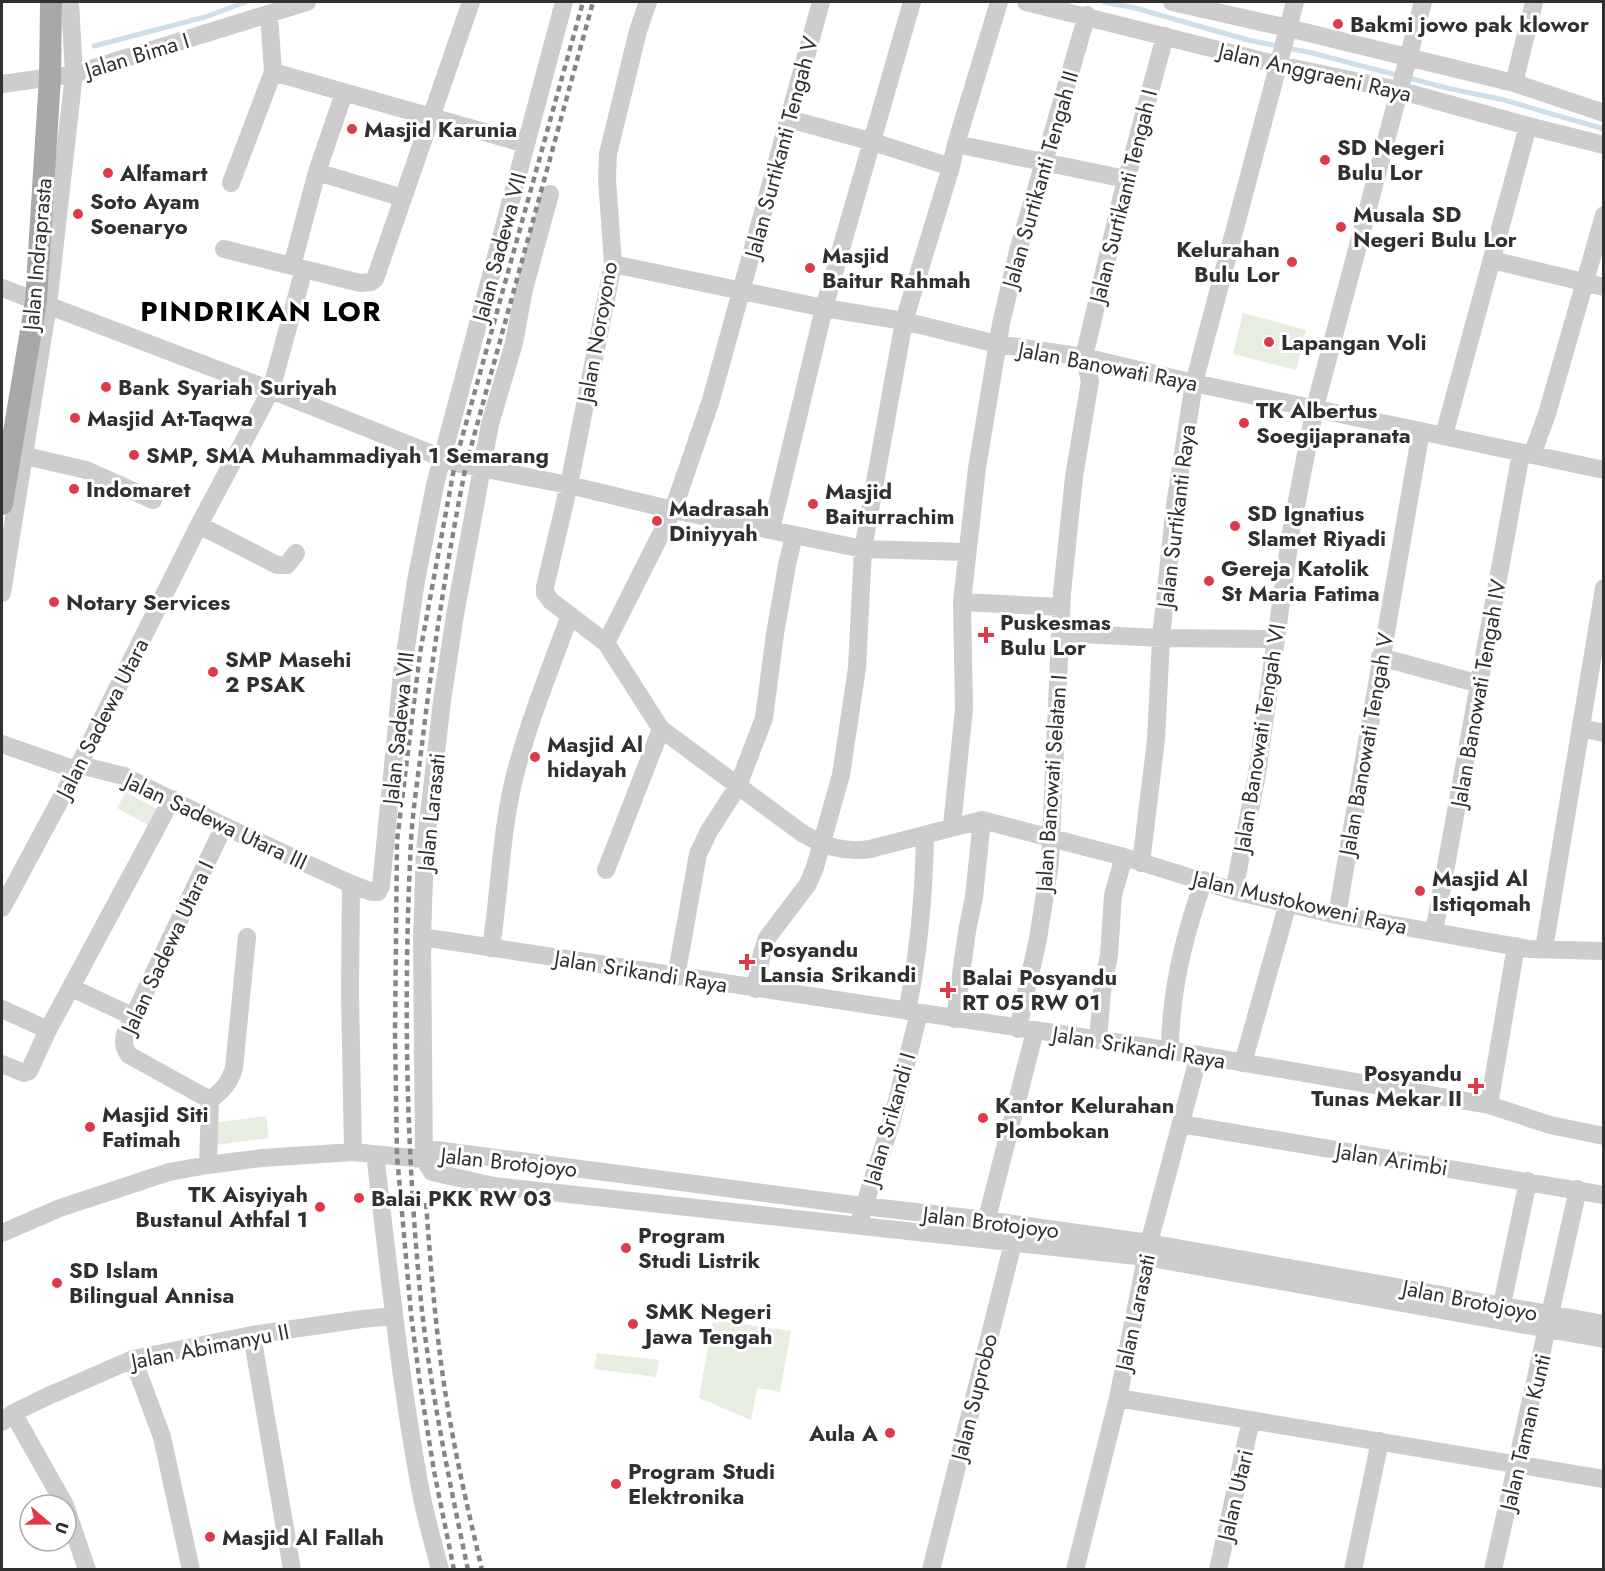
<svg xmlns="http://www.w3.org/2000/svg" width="1605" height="1571" viewBox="0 0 1605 1571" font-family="Jost,sans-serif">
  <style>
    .green { fill: #e7eddf }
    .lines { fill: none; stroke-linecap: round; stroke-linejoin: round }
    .stream { stroke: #cce0eb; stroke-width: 5 }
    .minor { stroke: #cdcdcd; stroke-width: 18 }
    .major { stroke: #a8a8a8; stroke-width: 22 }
    .rail { stroke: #858585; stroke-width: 4.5; stroke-dasharray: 6 4.5; stroke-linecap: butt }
    .poi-dot { fill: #de3b4a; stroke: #fff; stroke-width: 2 }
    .labels { text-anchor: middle; stroke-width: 6; stroke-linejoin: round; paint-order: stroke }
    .poi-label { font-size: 22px; font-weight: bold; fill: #303030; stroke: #fff; text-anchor: start }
    .street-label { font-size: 22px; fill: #303030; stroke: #fff }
    .district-label { font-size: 28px; font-weight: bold; letter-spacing: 1.5px; fill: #000; stroke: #fff }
  </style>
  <rect width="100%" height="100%" fill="#fff"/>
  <path class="green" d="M1243,313L1306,330L1296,370L1233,354Z
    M126,792L159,810L150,826L117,808Z
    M266,1116L269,1138L215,1145L212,1123Z
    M713,1320L791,1331L780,1392L757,1388L751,1420L699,1398Z
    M597,1353L659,1360L656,1377L594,1369Z"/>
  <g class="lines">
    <path class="stream" d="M1104,2L1135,8L1248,40L1312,53L1447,88L1504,100L1604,129
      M94,46L205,17L246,2"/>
    <path class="minor" d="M648,2L638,31L608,154L607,179L613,264L569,485L545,587V593L551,601L606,643L661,729L802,833C824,846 844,853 870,849L982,820L1124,857L1234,891L1337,915L1529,949L1604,951
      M1026,2L1279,65L1398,90L1528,126L1604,145
      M1172,2L1288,28L1514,83L1604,113
      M269,14L273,72L526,144
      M1514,83L1534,2
      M2,84L74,74L307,2
      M789,119L873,142L951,167
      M956,144L1126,179
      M317,172L403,198
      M231,183L273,72
      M224,249L360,283L371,282L375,279L471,2
      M1492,260L1604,287
      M613,264L824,308L904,321L997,344L1084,357L1194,383L1604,470
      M292,266L317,172L344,93
      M2,288L271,390L455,463L569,485L673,510L863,549L967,552
      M1444,435L1528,126
      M13,453L86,470L153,500
      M1532,455L1547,414L1604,215
      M199,525L277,565H287L296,553
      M771,530L824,308L912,2
      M2,593L48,305L74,74L70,2
      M962,602L1061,607
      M1060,633L1161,638L1276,639
      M606,643L673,510L711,400L821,2
      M1380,657L1480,684
      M1581,728L1604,733
      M2,744L76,770
      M79,765L124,776L224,826L351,884L372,892H378L381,886L402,674L416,581L435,485L564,2
      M952,826L964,709L962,602L977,468L1001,324L1018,251L1087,15
      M1141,863L1156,740L1161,638L1175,505L1194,383L1295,2
      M606,870L661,729
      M351,884L350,993L353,1152
      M1234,891L1257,774L1291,532L1315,407L1423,2
      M2,908L79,765L199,525L271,390L304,269
      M1337,915L1421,431
      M1434,932L1521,453
      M422,937L1199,1055L1489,1105L1550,1125L1604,1136
      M491,948C500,890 501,827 516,771C530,718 551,667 570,615
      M1544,949L1604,588
      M676,977L698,854L709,831L738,786L764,718L775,634L787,565L794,535
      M72,988L134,1017
      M755,989L762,953L767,938L808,884L815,867L841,775L857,668L863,549L904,321L951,167L956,144L999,2
      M2,1009L48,1030
      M907,1011C919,953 924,894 925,835
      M955,1019L967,931L974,897L982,820
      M1018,1029L1038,939L1050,862L1062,593L1074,477L1090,381L1084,357L1122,196L1165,36
      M1098,1040L1102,992L1109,955L1113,895L1124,857
      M1170,1051C1170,992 1184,935 1204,880
      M1243,1063L1288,903
      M2,1064L24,1073L29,1071L48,1030L172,799
      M210,1100C223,1090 229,1084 234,1068L247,937
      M1489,1105L1516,946
      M1181,1124L1604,1195
      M375,1154C389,1269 400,1384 422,1498C427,1522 434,1546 440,1570
      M424,1159L432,1172L494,1186L1146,1257L1604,1339
      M424,1159L436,1150L863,1206L986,1220L1149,1243L1604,1324
      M424,1159L422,937L425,850L442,701L455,615L490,424L514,343L524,289L550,194
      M208,1165L210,1100L129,1055C124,1048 123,1043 125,1034L224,826
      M861,1216L892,1120L919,1013
      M984,1230L1035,1031
      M2,1233L60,1208L169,1172L208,1165L262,1158L353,1152L424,1159
      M1500,1314L1528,1181
      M252,1335L292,1570
      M133,1359L162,1437L191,1570
      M1118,1398L1604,1479
      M13,1413L65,1505
      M2,1422L13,1413L46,1397L133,1359L252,1335L362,1319L394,1316
      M66,1508L87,1570
      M931,1570L1016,1231
      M1075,1570L1118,1398L1149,1243L1199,1055
      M1218,1570L1251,1420
      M1353,1570L1380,1441
      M1493,1570L1578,1189"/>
    <path class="major" d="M2,504L36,301L50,78L51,2"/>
    <path class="rail" d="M426,1203C431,1270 436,1337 447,1403C456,1459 469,1514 482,1570
      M454,1570L434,1471L420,1384L411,1314L397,1156L395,1034L397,841L420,653L455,463L583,2
      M468,1570C450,1484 432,1398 422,1311C406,1155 403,997 411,841C413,806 419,771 423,736C434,645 448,555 466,465L593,2"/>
  </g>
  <g class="poi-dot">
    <circle cx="1338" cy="24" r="6"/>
    <circle cx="352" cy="129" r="6"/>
    <circle cx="1325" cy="160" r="6"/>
    <circle cx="108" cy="173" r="6"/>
    <circle cx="78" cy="214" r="6"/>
    <circle cx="1341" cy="227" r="6"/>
    <circle cx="1292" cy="262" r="6"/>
    <circle cx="810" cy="268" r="6"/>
    <circle cx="1269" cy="342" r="6"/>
    <circle cx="106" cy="387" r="6"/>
    <circle cx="75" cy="418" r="6"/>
    <circle cx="1244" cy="423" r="6"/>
    <circle cx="134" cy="455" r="6"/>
    <circle cx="74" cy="489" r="6"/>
    <circle cx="813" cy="504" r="6"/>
    <circle cx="657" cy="521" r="6"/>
    <circle cx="1235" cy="526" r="6"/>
    <circle cx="1209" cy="581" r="6"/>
    <circle cx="54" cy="602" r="6"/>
    <path d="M983 626h6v6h6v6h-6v6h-6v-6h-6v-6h6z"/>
    <circle cx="213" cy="672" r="6"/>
    <circle cx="535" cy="757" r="6"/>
    <circle cx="1420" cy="891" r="6"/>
    <path d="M744 953h6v6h6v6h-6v6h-6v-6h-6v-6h6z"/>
    <path d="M945 981h6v6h6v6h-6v6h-6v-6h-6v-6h6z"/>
    <path d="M1473 1077h6v6h6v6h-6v6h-6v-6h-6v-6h6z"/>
    <circle cx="983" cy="1118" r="6"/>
    <circle cx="90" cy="1127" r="6"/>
    <circle cx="359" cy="1198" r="6"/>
    <circle cx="320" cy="1207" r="6"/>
    <circle cx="626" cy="1248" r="6"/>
    <circle cx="57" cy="1283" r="6"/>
    <circle cx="633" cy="1324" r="6"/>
    <circle cx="890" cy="1433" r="6"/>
    <circle cx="616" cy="1484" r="6"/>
    <circle cx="210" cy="1537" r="6"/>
  </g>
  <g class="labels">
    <g class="poi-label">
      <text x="1350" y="32">Bakmi jowo pak klowor</text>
      <text x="364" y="137">Masjid Karunia</text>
      <text x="1337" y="155">SD Negeri<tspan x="1337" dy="25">Bulu Lor</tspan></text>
      <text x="120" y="181">Alfamart</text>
      <text x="90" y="209">Soto Ayam<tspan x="90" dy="25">Soenaryo</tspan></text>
      <text x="1353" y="222">Musala SD<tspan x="1353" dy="25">Negeri Bulu Lor</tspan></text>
      <text x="1280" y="257" text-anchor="end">Kelurahan<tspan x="1280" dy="25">Bulu Lor</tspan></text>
      <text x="822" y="263">Masjid<tspan x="822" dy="25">Baitur Rahmah</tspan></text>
      <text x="1281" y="350">Lapangan Voli</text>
      <text x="118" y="395">Bank Syariah Suriyah</text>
      <text x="1256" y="418">TK Albertus<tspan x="1256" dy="25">Soegijapranata</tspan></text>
      <text x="87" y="426">Masjid At-Taqwa</text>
      <text x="146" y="463">SMP, SMA Muhammadiyah 1 Semarang</text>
      <text x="86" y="497">Indomaret</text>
      <text x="825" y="499">Masjid<tspan x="825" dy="25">Baiturrachim</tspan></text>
      <text x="669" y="516">Madrasah<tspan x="669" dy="25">Diniyyah</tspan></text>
      <text x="1247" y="521">SD Ignatius<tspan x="1247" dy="25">Slamet Riyadi</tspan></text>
      <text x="1221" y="576">Gereja Katolik<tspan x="1221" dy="25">St Maria Fatima</tspan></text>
      <text x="66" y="610">Notary Services</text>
      <text x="1000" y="630">Puskesmas<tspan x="1000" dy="25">Bulu Lor</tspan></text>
      <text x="225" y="667">SMP Masehi<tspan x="225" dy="25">2 PSAK</tspan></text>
      <text x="547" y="752">Masjid Al<tspan x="547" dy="25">hidayah</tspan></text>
      <text x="1432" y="886">Masjid Al<tspan x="1432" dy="25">Istiqomah</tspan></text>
      <text x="760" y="957">Posyandu<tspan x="760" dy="25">Lansia Srikandi</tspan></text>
      <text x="962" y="985">Balai Posyandu<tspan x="962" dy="25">RT 05 RW 01</tspan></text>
      <text x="1462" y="1081" text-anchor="end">Posyandu<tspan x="1462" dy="25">Tunas Mekar II</tspan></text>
      <text x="995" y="1113">Kantor Kelurahan<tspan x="995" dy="25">Plombokan</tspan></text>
      <text x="102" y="1122">Masjid Siti<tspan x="102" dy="25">Fatimah</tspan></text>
      <text x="308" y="1202" text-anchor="end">TK Aisyiyah<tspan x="308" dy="25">Bustanul Athfal 1</tspan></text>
      <text x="371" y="1206">Balai PKK RW 03</text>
      <text x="638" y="1243">Program<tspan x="638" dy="25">Studi Listrik</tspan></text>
      <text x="69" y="1278">SD Islam<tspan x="69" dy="25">Bilingual Annisa</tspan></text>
      <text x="645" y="1319">SMK Negeri<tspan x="645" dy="25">Jawa Tengah</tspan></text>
      <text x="878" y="1441" text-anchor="end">Aula A</text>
      <text x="628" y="1479">Program Studi<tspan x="628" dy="25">Elektronika</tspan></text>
      <text x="222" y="1545">Masjid Al Fallah</text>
    </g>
    <g class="street-label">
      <text transform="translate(137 55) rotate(-17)" y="8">Jalan Bima I</text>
      <text transform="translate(1315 72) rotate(13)" y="8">Jalan Anggraeni Raya</text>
      <text transform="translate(781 147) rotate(-75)" y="8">Jalan Surtikanti Tengah V</text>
      <text transform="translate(1040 179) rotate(-74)" y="8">Jalan Surtikanti Tengah II</text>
      <text transform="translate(1123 196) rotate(-76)" y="8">Jalan Surtikanti Tengah I</text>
      <text transform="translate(499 247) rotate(-75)" y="8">Jalan Sadewa VII</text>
      <text transform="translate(37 254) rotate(-85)" y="8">Jalan Indraprasta</text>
      <text transform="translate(597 332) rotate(-80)" y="8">Jalan Noroyono</text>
      <text transform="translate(1108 366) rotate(11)" y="8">Jalan Banowati Raya</text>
      <text transform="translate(1176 516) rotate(-83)" y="8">Jalan Surtikanti Raya</text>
      <text transform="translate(1478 693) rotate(-80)" y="8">Jalan Banowati Tengah IV</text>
      <text transform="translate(102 718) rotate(-63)" y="8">Jalan Sadewa Utara</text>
      <text transform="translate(398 728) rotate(-84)" y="8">Jalan Sadewa VII</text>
      <text transform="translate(1259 738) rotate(-81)" y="8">Jalan Banowati Tengah VI</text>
      <text transform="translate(1366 744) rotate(-80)" y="8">Jalan Banowati Tengah V</text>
      <text transform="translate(1051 783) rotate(-86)" y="8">Jalan Banowati Selatan I</text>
      <text transform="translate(431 812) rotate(-84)" y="8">Jalan Larasati</text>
      <text transform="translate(216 821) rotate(25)" y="8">Jalan Sadewa Utara III</text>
      <text transform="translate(1300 902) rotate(13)" y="8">Jalan Mustokoweni Raya</text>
      <text transform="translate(167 947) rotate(-65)" y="8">Jalan Sadewa Utara I</text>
      <text transform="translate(641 971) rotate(9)" y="8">Jalan Srikandi Raya</text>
      <text transform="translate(1139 1047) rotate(9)" y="8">Jalan Srikandi Raya</text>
      <text transform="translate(889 1119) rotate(-74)" y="8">Jalan Srikandi I</text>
      <text transform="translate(1392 1159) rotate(9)" y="8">Jalan Arimbi</text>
      <text transform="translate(509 1162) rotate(6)" y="8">Jalan Brotojoyo</text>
      <text transform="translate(991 1222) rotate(7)" y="8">Jalan Brotojoyo</text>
      <text transform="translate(1470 1300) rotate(11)" y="8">Jalan Brotojoyo</text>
      <text transform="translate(1135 1312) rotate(-78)" y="8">Jalan Larasati</text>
      <text transform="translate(210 1346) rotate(-11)" y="8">Jalan Abimanyu II</text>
      <text transform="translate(974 1397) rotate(-76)" y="8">Jalan Suprobo</text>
      <text transform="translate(1525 1432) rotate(-77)" y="8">Jalan Taman Kunti</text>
      <text transform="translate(1235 1495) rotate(-77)" y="8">Jalan Utari</text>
    </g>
    <g class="district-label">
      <text x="261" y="321">PINDRIKAN LOR</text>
    </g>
  </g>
  <rect width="1605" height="1571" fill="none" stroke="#303030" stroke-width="6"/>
  <g transform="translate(48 1523) rotate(110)"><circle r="28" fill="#ffffff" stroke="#acacac" stroke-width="1.5"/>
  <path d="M0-4.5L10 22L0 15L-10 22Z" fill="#de3b4a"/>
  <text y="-9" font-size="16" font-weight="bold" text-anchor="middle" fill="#303030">U</text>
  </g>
</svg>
